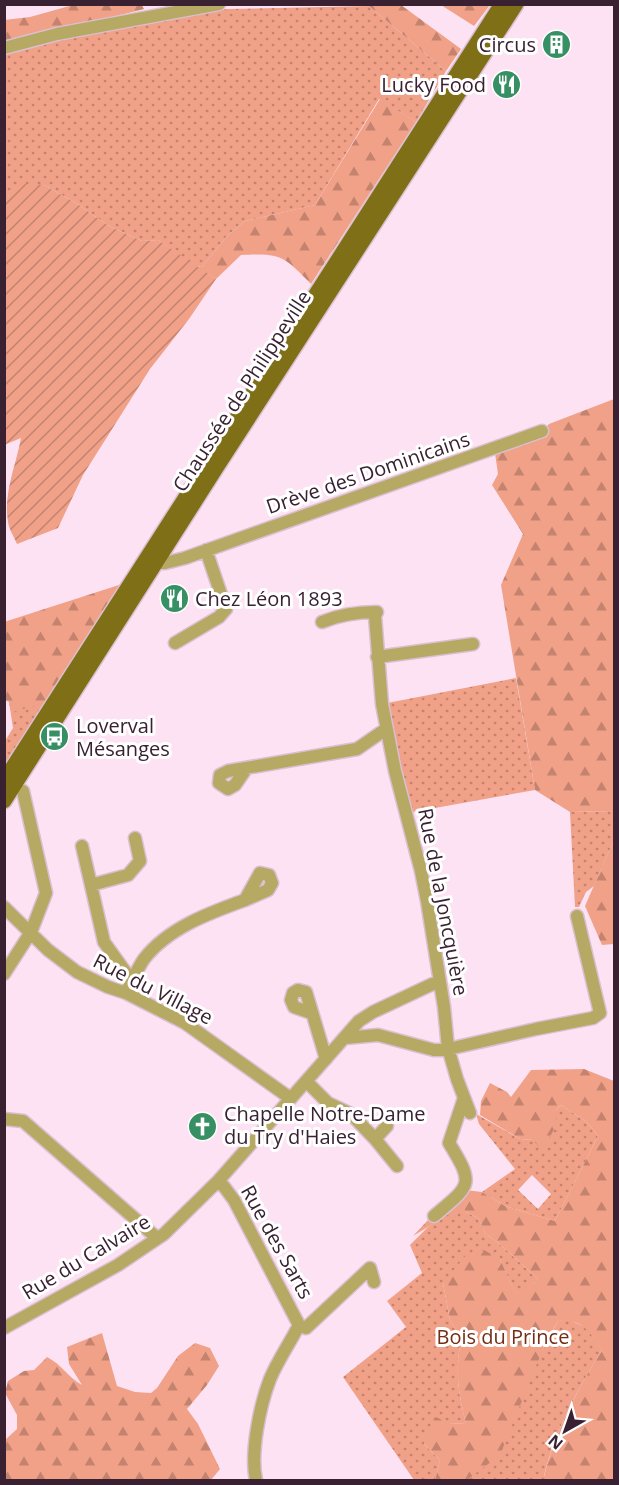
<svg xmlns="http://www.w3.org/2000/svg" width="619" height="1485" viewBox="0 0 619 1485" font-family="'Open Sans',sans-serif">
  <style>
    .grass { fill: url(#grass-dots); fill-rule: evenodd }
    .forest { fill: url(#forest-firs) }
    .garden { fill: url(#garden-furrows) }
    .lines { fill: none; stroke-linecap: round; stroke-linejoin: round }
    .minor-casing { stroke: #dabfd0; stroke-width: 15 }
    .major-casing { stroke: #dabfd0; stroke-width: 18 }
    .minor { stroke: #b6a963; stroke-width: 12 }
    .major { stroke: #7f7017; stroke-width: 15 }
    .labels { text-anchor: middle; stroke-width: 6; stroke-linejoin: round; paint-order: stroke }
    .poi-label { font-size: 20px; fill: #392132; stroke: #fff; text-anchor: start }
    .street-label { font-size: 20px; fill: #392132; stroke: #fff }
    .park-label { font-size: 20px; fill: #732e15; stroke: #fff }
  </style>
  <defs>
    <pattern id="grass-dots" width="8" height="8" patternUnits="userSpaceOnUse" patternTransform="scale(1.5)"><rect width="8" height="8" fill="#f0a187"/><path d="M2 2h.1M6 6h.1" fill="none" stroke="#c3836f" stroke-width="1.8" stroke-linecap="round"/></pattern>
    <pattern id="forest-firs" width="22" height="20" patternUnits="userSpaceOnUse" patternTransform="scale(1.5)"><rect width="22" height="20" fill="#f0a187"/><path d="M5 1l3.5 6h-7zM16 11l3.5 6h-7z" fill="#c3836f"/></pattern>
    <pattern id="garden-furrows" width="10" height="10" patternUnits="userSpaceOnUse" patternTransform="scale(1.5)"><rect width="10" height="10" fill="#f0a187"/><path d="M-1 1l2-2M0 10L10 0M9 11l2-2" fill="none" stroke="#c3836f"/></pattern>
  </defs>
  <rect width="100%" height="100%" fill="#fde2f3"/>
  <path class="grass" d="M369,6L446,71L416,122L379,99L315,205L245,221L226,237L202,267L195,266L158,240L142,241L109,226L76,203L44,185L9,195L5,205V54L108,27L227,9Z
    M516,678L535,790L407,813L382,704Z
    M9,702H47L5,765V741L13,728Z
    M614,811V840L594,886L586,892L579,907H575L570,812Z
    M561,1105L587,1122L598,1136L555,1221L505,1206L482,1192L515,1169L479,1124L476,1114L520,1139L533,1140L555,1125L556,1110ZM532,1175L551,1194L538,1209L518,1190Z
    M461,1206L466,1212L478,1218L485,1233L502,1246L538,1279L517,1298L500,1259L443,1283L450,1320L461,1339C455,1374 458,1391 466,1424L448,1423L424,1444L440,1460L435,1480H414L343,1377L406,1327L387,1301L422,1273L410,1245L428,1227Z
    M568,1319L587,1328L602,1350C577,1390 555,1431 544,1476L551,1480H467L477,1471L558,1321Z"/>
  <path class="forest" d="M73,5H142L144,9L5,44L4,20L30,17Z
    M369,5H401L461,49L446,71L369,6Z
    M441,5H490L474,26Z
    M380,99L416,122L311,284C284,256 281,253 241,255L216,279L195,266L202,267L226,237L245,221L315,205Z
    M614,399V811L570,812L535,790L501,585L523,534L492,485L498,474L495,453L538,437L549,424Z
    M122,584L47,702L13,712L9,702L5,700L4,622Z
    M614,840V944L602,945L585,906Z
    M584,1069L614,1081V1480H551L544,1477C555,1431 577,1390 602,1350C590,1333 582,1317 558,1321L545,1344L500,1455L467,1480H435L440,1460L424,1444L427,1431L436,1417L448,1423L466,1424C458,1391 455,1373 461,1339L450,1320L443,1283L467,1254L484,1250L500,1259L517,1297L538,1279L502,1246L485,1233L478,1218L466,1212L461,1207L413,1236L457,1189L482,1192L505,1206L555,1221L598,1136L587,1122L561,1105L556,1110V1125L543,1151L533,1140L520,1139L480,1115L481,1101L490,1083L507,1092L511,1097L531,1070Z
    M102,1333L117,1386L135,1392L151,1393L157,1388L178,1356L195,1343L210,1348L219,1366L207,1385L187,1409L198,1424L220,1469L211,1480H5V1440L17,1429V1415L5,1393L8,1381L24,1371L34,1370L47,1357C61,1364 69,1378 82,1385L69,1364L67,1347Z"/>
  <path class="garden" d="M22,184L44,185L76,203L109,226L142,241L158,240L216,279L189,319L150,369L83,475L58,528L17,544C14,537 9,529 8,522C3,493 16,466 21,438L4,445V205L9,195Z"/>
  <g class="lines">
    <defs>
      <path id="minor" d="M4,48L57,34L219,4
        M156,563H165L185,558L542,431
        M322,622C341,614 357,612 377,612L375,616L382,704L395,771L421,871L427,901L444,1007L448,1048L457,1079L470,1113
        M175,643L219,617L226,609L206,550
        M377,657L473,644
        M246,769L235,785L228,789L219,783L220,775L228,771L357,749L386,729
        M82,846L91,885
        M4,907L48,950L77,972L108,987L126,993L185,1023L290,1098
        M4,974L31,932L46,893L23,791
        M132,981L104,942L91,885L128,875L140,861L135,838
        M126,993C132,982 137,969 144,959C168,928 209,913 245,900L260,873L269,875L272,883L268,890L245,900
        M311,1013L294,1007L291,1000L293,993L298,990L306,992L326,1059
        M345,1038L378,1035L434,1050H444L536,1029L593,1018L600,1013L577,916
        M306,1081L328,1103L351,1114L375,1139L397,1166
        M4,1119L23,1121L157,1238
        M375,1139L387,1126
        M219,1180L234,1200L299,1325C290,1343 278,1360 270,1379C260,1405 250,1453 256,1480
        M434,1216C471,1185 475,1185 449,1143L464,1098
        M299,1325L306,1328L370,1268L374,1282
        M4,1328L118,1265L164,1234L219,1180L359,1021L373,1012L439,981"/>
      <path id="major" d="M4,781L502,4
        M4,801L216,468L516,4"/>
    </defs>
    <use href="#minor" class="minor-casing"/>
    <use href="#major" class="major-casing"/>
    <use href="#minor" class="minor"/>
    <use href="#major" class="major"/>
  </g>
  <defs>
    <symbol id="building-disc" viewBox="-11 -11 22 22"><circle r="9.5" fill="#378f64" stroke="#fff"/><path d="M-4-6H4V6H1V3H-1V6H-4ZM-2.5-4.3h1.7v1.8h-1.7ZM.8-4.3h1.7v1.8H.8ZM-2.5-1h1.7V.8h-1.7ZM.8-1h1.7V.8H.8Z" fill="#fff"/></symbol>
    <symbol id="restaurant-disc" viewBox="-11 -11 22 22"><circle r="9.5" fill="#378f64" stroke="#fff"/><path d="M-5-6h1v4h1v-4h1v4h1v-4h1v5L-1.5 .5V6h-2V.5L-5-1ZM5-6V6H3V1.5H1.5Q1.5-4 5-6Z" fill="#fff"/></symbol>
    <symbol id="bus-disc" viewBox="-11 -11 22 22"><circle r="9.5" fill="#378f64" stroke="#fff"/><path d="M-5-6H5V4H4V6H2V4H-2V6H-4V4H-5ZM-3.5-4V0h7V-4ZM-3.5 1.2v1.5H-2V1.2ZM2 1.2v1.5H3.5V1.2Z" fill="#fff"/></symbol>
    <symbol id="church-disc" viewBox="-11 -11 22 22"><circle r="9.5" fill="#378f64" stroke="#fff"/><path d="M-1.2-6h2.4v3.5h3.3v2.4h-3.3V6h-2.4V-.1h-3.3v-2.4h3.3Z" fill="#fff"/></symbol>
  </defs>
  <g fill-rule="evenodd">
    <use href="#building-disc" x="540" y="28" width="33" height="33"/>
    <use href="#restaurant-disc" x="490" y="68" width="33" height="33"/>
    <use href="#restaurant-disc" x="158" y="582" width="33" height="33"/>
    <use href="#bus-disc" x="38" y="720" width="33" height="33"/>
    <use href="#church-disc" x="186" y="1110" width="33" height="33"/>
  </g>
  <g class="labels">
    <g class="poi-label">
      <text x="536" y="52" text-anchor="end">Circus</text>
      <text x="486" y="92" text-anchor="end">Lucky Food</text>
      <text x="195" y="606">Chez Léon 1893</text>
      <text x="76" y="733">Loverval<tspan x="76" dy="23">Mésanges</tspan></text>
      <text x="224" y="1121">Chapelle Notre-Dame<tspan x="224" dy="23">du Try d'Haies</tspan></text>
    </g>
    <g class="street-label">
      <text transform="translate(242 391) rotate(-57)" y="7">Chaussée de Philippeville</text>
      <text transform="translate(368 473) rotate(-19)" y="7">Drève des Dominicains</text>
      <text transform="translate(443 902) rotate(79)" y="7">Rue de la Joncquière</text>
      <text transform="translate(153 989) rotate(27)" y="7">Rue du Village</text>
      <text transform="translate(277 1242) rotate(61)" y="7">Rue des Sarts</text>
      <text transform="translate(86 1257) rotate(-31)" y="7">Rue du Calvaire</text>
    </g>
    <g class="park-label">
      <text x="503" y="1344">Bois du Prince</text>
    </g>
  </g>
  <rect width="619" height="1485" fill="none" stroke="#392132" stroke-width="12"/>
  <g transform="translate(565 1431) rotate(220)" stroke="#ffffff" stroke-width="4.5" paint-order="stroke">
  <path d="M0-4.5L10 22L0 15L-10 22Z" fill="#392132"/>
  <text y="-9" font-size="16" font-weight="bold" text-anchor="middle" fill="#392132">N</text>
  </g>
</svg>
